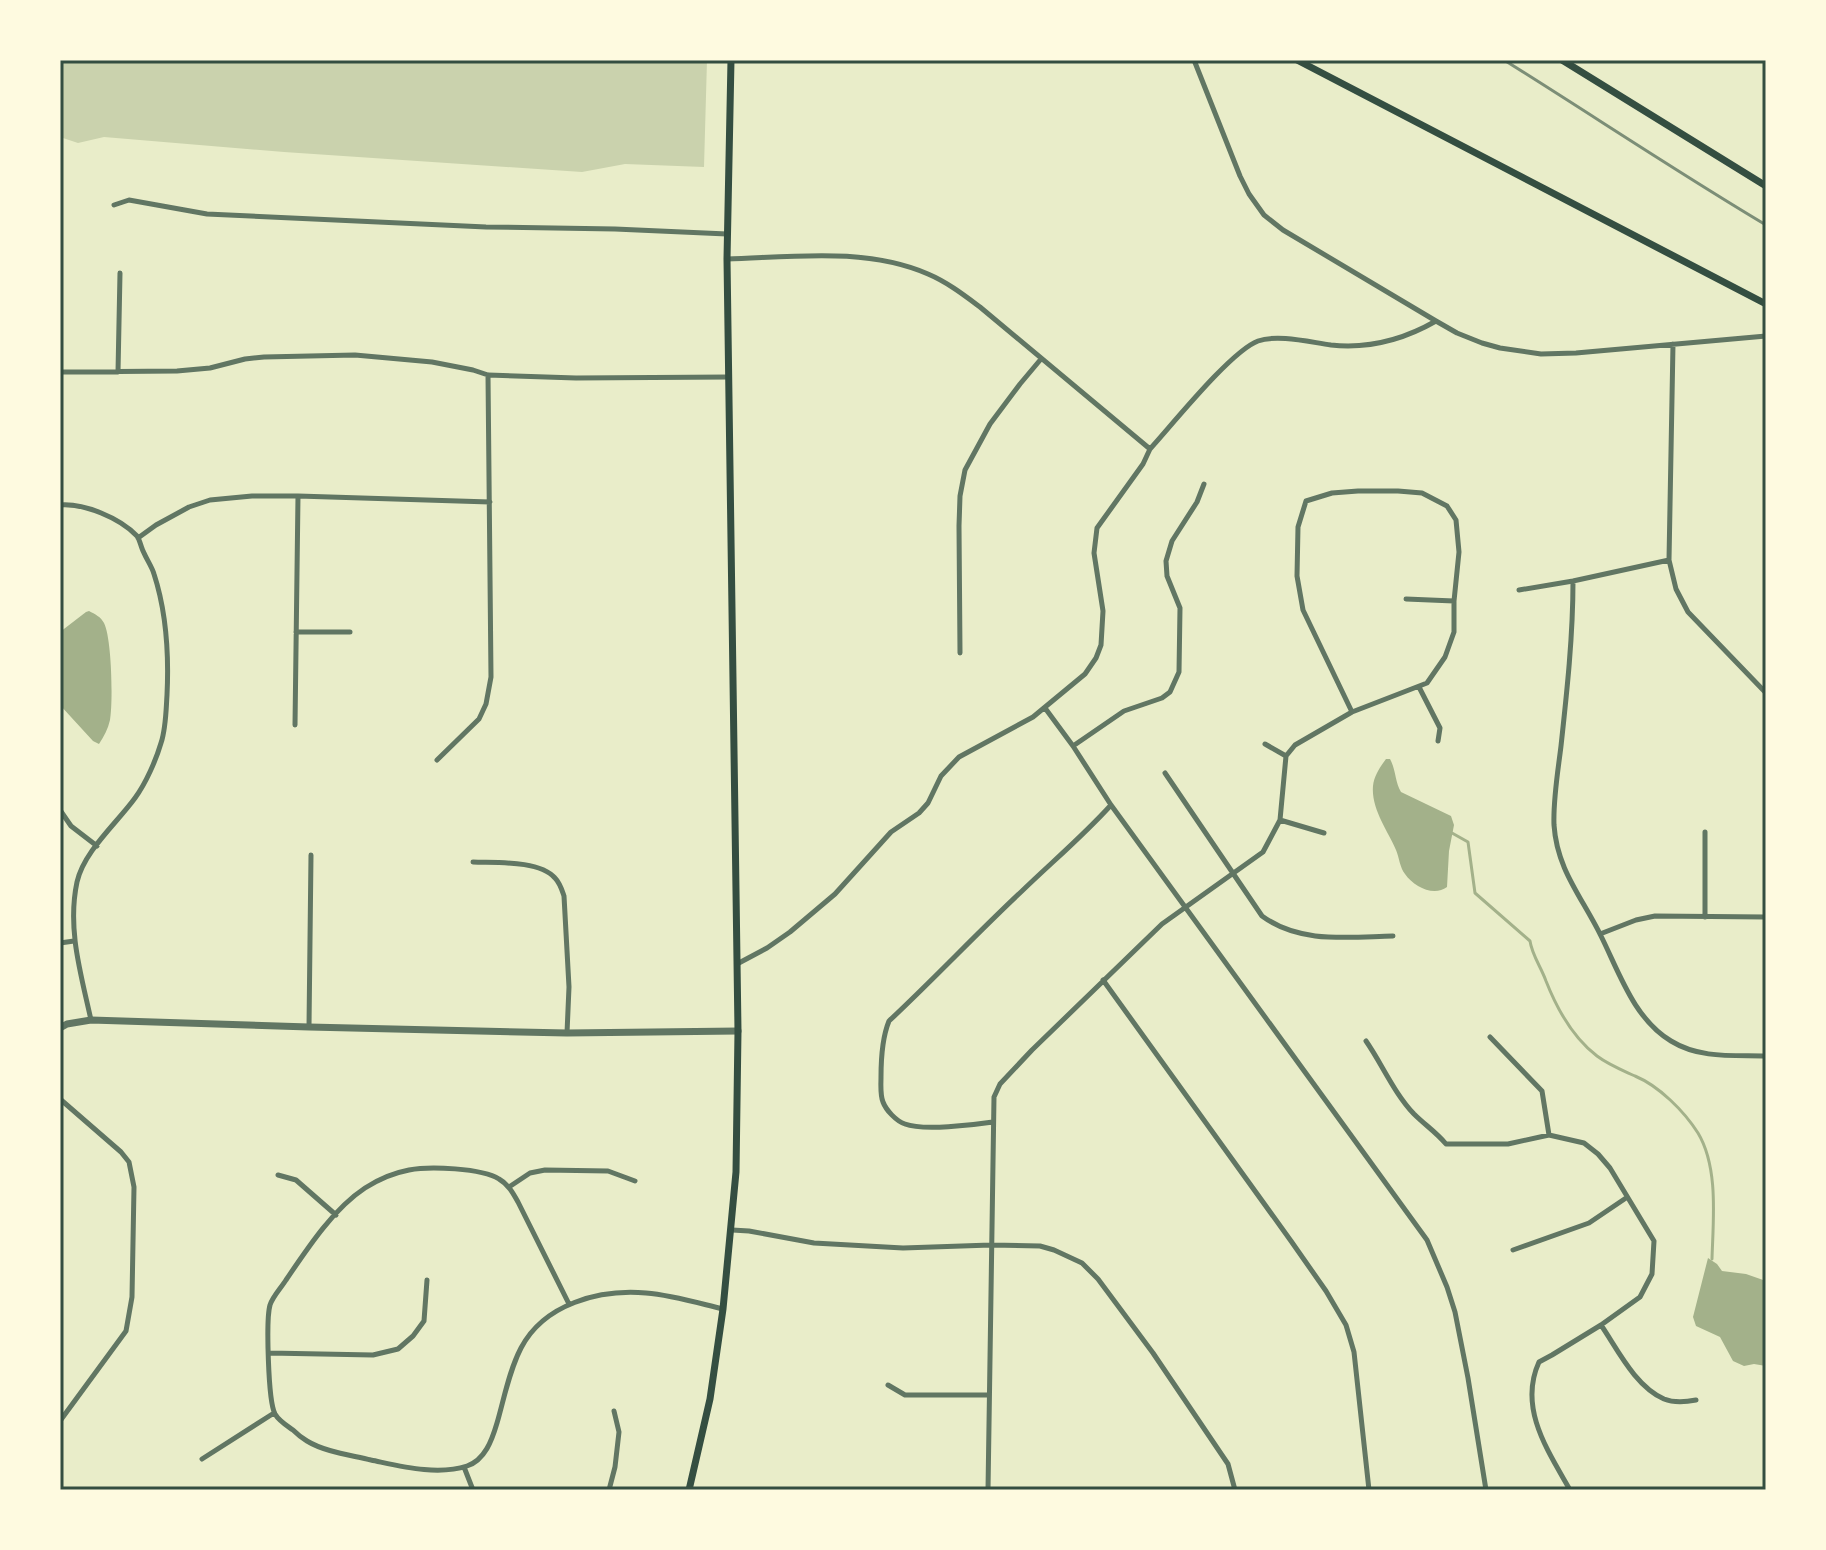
<svg xmlns="http://www.w3.org/2000/svg" width="1826" height="1550" viewBox="0 0 1826 1550" font-family="'DM Sans',sans-serif">
  <style>
    .green { fill: #cad2ad }
    .water { fill: #a3b18a }
    .lines { fill: none; stroke-linecap: round; stroke-linejoin: round }
    .stream { stroke: #a3b18a; stroke-width: 3 }
    .minor { stroke: #617663; stroke-width: 5 }
    .tertiary { stroke: #617663; stroke-width: 7 }
    .secondary { stroke: #344e41; stroke-width: 7 }
    .rail { stroke: #7c8e77; stroke-width: 3 }
    .neatline { fill: none; stroke: #344e41; stroke-width: 3 }
  </style>
  <rect width="100%" height="100%" fill="#e9edc9"/>
  <path class="green" d="M60,60H707L704,167L625,164L582,172L284,152L104,137L78,143L60,137Z"/>
  <path class="water" d="M89,611C95,614 101,617 104,623C112,639 113,703 110,720C108,729 104,736 99,744L93,741L60,705V632L86,612Z
    M1386,759H1390C1396,770 1395,782 1401,792L1451,816L1454,825L1449,851L1447,887C1434,897 1414,887 1405,874C1400,868 1399,857 1396,850C1388,831 1371,809 1373,786C1374,776 1380,767 1386,759Z
    M1708,1258L1717,1264L1722,1271L1746,1274L1766,1281V1366L1754,1364L1744,1366L1733,1361L1720,1337L1696,1326L1693,1317Z"/>
  <g class="lines">
    <path class="stream" d="M1452,833L1468,842L1475,893L1530,941C1532,955 1541,967 1546,981C1557,1009 1572,1037 1597,1056C1609,1065 1622,1070 1635,1076C1659,1086 1684,1111 1698,1133C1719,1168 1713,1221 1712,1259"/>
    <path class="minor" d="M1194,60L1240,176L1249,194L1264,215L1283,230L1436,321L1457,333L1482,343L1500,348L1541,354L1576,353L1766,336
      M114,205L129,200L207,214L486,227L615,229L727,234
      M727,259C793,257 866,247 928,274C947,282 964,295 980,307L1150,449
      M1673,344L1669,560L1676,589L1688,612L1766,693
      M60,372L177,371L210,368L245,359L264,357L355,355L432,362L473,370L488,375L576,378L729,377
      M118,372L120,273
      M60,505C84,503 120,518 137,536C140,540 141,548 144,553C147,560 152,567 154,574C167,614 169,654 167,695C166,710 166,728 161,743C156,760 146,783 135,798C117,823 84,851 77,882C67,929 81,974 91,1020
      M138,538L156,525L189,507L210,500L252,496H298L490,502
      M1573,581C1573,636 1567,691 1561,746C1558,771 1553,799 1554,825C1557,870 1582,897 1601,936C1619,972 1634,1019 1671,1041C1700,1059 1734,1055 1766,1056
      M1519,590L1573,581L1669,560
      M1406,599L1454,601
      M296,632H350
      M960,653L959,526L960,496L965,470L990,424L1020,384L1041,359
      M1419,687L1440,728L1438,741
      M1045,708L1073,746L1111,805L1427,1240L1447,1287L1455,1312L1468,1378L1486,1490
      M295,725L298,496
      M1265,744L1286,756
      M1073,746L1124,711L1162,698L1170,692L1179,672L1180,608L1167,576L1166,561L1172,541L1197,502L1204,484
      M437,760L479,719L486,704L491,677L488,375
      M1165,773L1262,916C1300,944 1348,937 1393,936
      M60,810L71,826L97,846
      M1280,820L1324,833
      M473,862C496,863 539,860 555,878C560,883 562,890 564,896L569,987L567,1033
      M1705,917V832
      M1600,934L1636,920L1655,916L1766,917
      M60,943L74,941
      M737,964L767,948L790,932L835,894L891,832L919,813L928,803L941,776L959,757L1033,717L1085,674L1096,658L1101,645L1103,611L1094,553L1097,528L1143,464L1150,449C1172,425 1231,351 1258,341C1278,334 1309,342 1331,345C1369,349 1403,340 1436,321
      M1103,980L1291,1241L1326,1291L1346,1325L1354,1352L1369,1490
      M309,1027L311,855
      M1490,1037L1542,1091L1549,1135
      M1366,1041C1382,1064 1394,1093 1414,1114C1425,1125 1436,1132 1446,1144H1508L1549,1135L1584,1143L1598,1154L1610,1168L1654,1241L1652,1274L1640,1297L1601,1325L1552,1355L1539,1362C1518,1408 1548,1451 1570,1490
      M60,1099L121,1152L129,1162L134,1187L132,1297L126,1331L60,1421
      M993,1122C973,1125 923,1131 905,1124C896,1121 886,1110 883,1102C880,1095 881,1085 881,1077C881,1058 882,1038 889,1021C934,979 977,933 1022,891C1052,862 1083,836 1111,805
      M278,1175L296,1180L336,1215
      M509,1187L530,1173L545,1170L608,1171L635,1181
      M732,1230L749,1231L814,1243L903,1248L991,1245L1040,1246L1054,1250L1082,1263L1098,1279L1153,1353L1228,1464L1235,1490
      M1513,1250L1589,1223L1626,1198
      M569,1304L518,1202C513,1193 508,1184 499,1179C482,1168 429,1166 409,1170C393,1173 379,1179 365,1188C333,1209 307,1249 286,1280C281,1288 273,1296 270,1305C266,1319 268,1401 275,1414C279,1421 286,1425 293,1430C297,1434 302,1438 307,1441C325,1452 351,1455 371,1460C400,1466 437,1476 467,1466C485,1460 492,1440 497,1423C504,1399 509,1371 521,1348C544,1304 599,1289 646,1293C672,1295 698,1303 723,1309
      M1601,1325C1618,1350 1635,1386 1664,1399C1674,1403 1686,1402 1696,1400
      M269,1353L373,1355L398,1349L413,1336L424,1321L427,1280
      M888,1385L905,1395H989
      M202,1459L274,1413
      M464,1467L473,1490
      M609,1490L615,1467L619,1432L614,1411
      M988,1490L994,1097L1000,1084L1032,1050L1162,924L1263,852L1280,820L1286,756L1295,745L1352,712L1427,683L1445,657L1454,632V601L1459,552L1456,520L1447,506L1422,493L1398,491H1358L1332,493L1306,501L1298,527L1297,576L1303,610L1352,712"/>
    <path class="tertiary" d="M60,1028L67,1024L91,1020L309,1027L567,1033L738,1031"/>
    <path class="secondary" d="M1297,60L1766,304
      M1562,60L1766,186
      M689,1490L710,1399L723,1309L736,1172L738,1031L727,259L731,60"/>
    <path class="rail" d="M1504,60C1592,115 1677,172 1766,225"/>
  </g>
  <rect width="1826" height="1550" fill="none" stroke="#fefae0" stroke-width="124"/>
  <rect x="62" y="62" width="1702" height="1426" class="neatline"/>
</svg>
